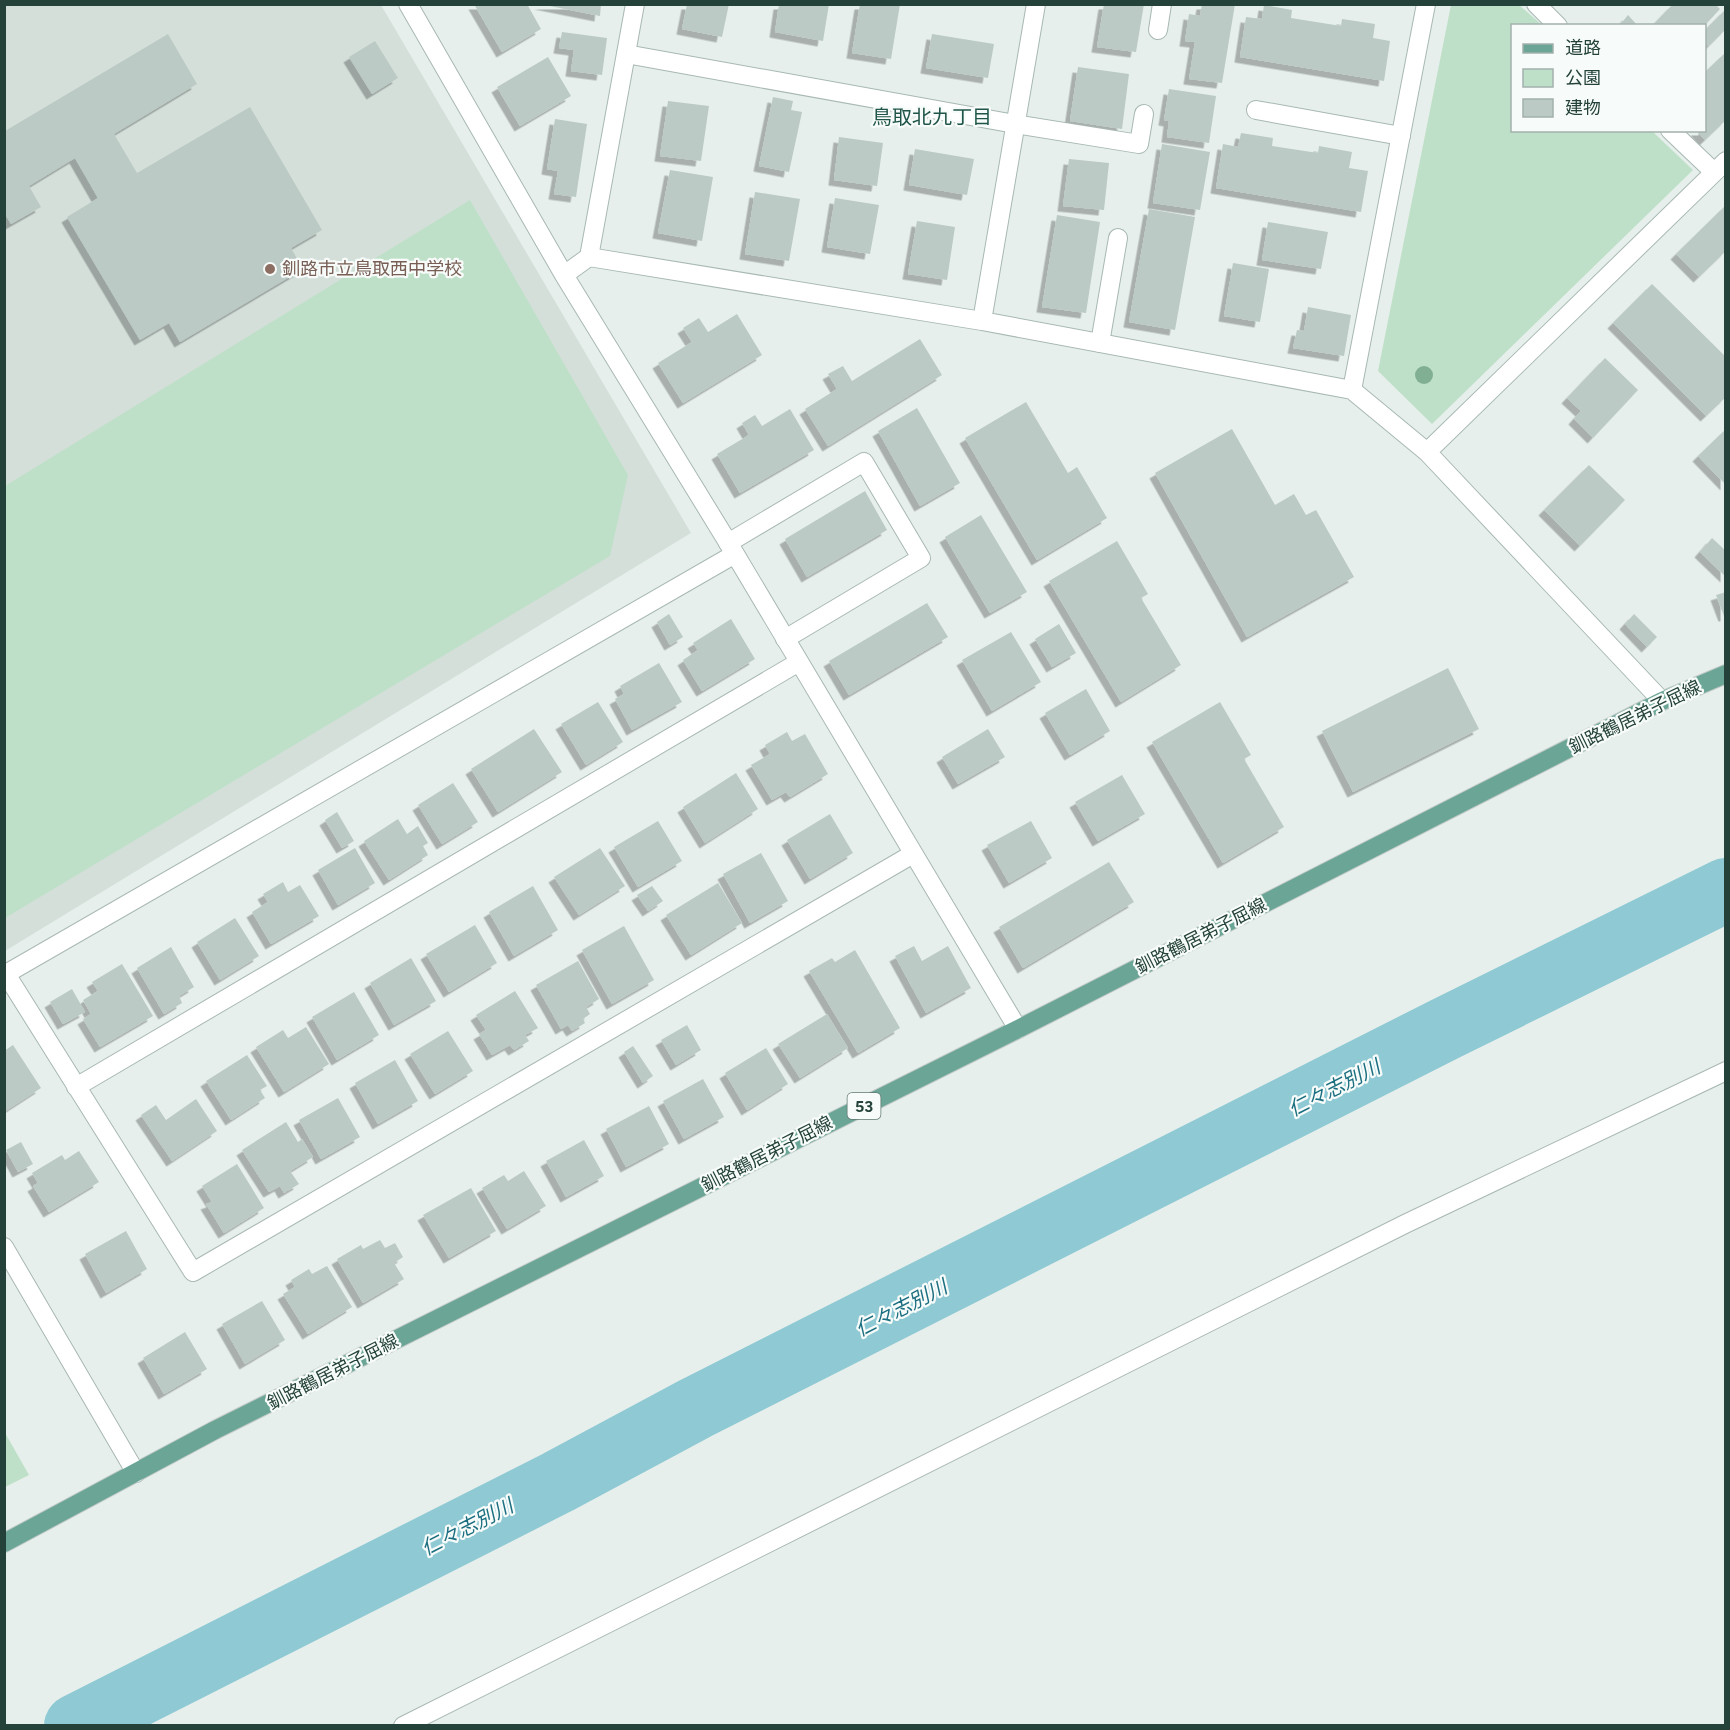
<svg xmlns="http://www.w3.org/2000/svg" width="1730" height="1730" viewBox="0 0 1730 1730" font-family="Figtree,'Noto Sans JP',sans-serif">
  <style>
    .built { fill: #d4dfda }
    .green { fill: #bfe0c8 }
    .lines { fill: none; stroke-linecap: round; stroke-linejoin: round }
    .river { stroke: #8ec9d4; stroke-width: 64 }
    .building { fill: #bbcac4; filter: url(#shadow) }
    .lane-casing { stroke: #a8b8b2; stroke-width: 20 }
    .street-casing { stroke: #a8b8b2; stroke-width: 20 }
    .primary-casing { stroke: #c2cac8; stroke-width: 20 }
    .lane { stroke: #fff; stroke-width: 18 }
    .street { stroke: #fff; stroke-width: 18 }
    .primary { stroke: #6aa596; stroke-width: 18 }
    .tree { fill: #80af93 }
    .education-dot { fill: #8d6e63; stroke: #f7fbf9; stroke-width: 2 }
    .labels { text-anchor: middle; stroke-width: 4.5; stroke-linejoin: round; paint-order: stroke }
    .shield { fill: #f7fbf9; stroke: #637a73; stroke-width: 1.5 }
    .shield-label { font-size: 16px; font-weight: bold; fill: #24423a }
    .education-label { font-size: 18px; fill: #785e54; stroke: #f7fbf9; text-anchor: start }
    .street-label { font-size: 18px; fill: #24423a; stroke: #f7fbf9 }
    .neighbourhood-label { font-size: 20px; fill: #1f5548; stroke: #f7fbf9 }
    .water-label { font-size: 20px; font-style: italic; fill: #1c6f80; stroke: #f7fbf9 }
  </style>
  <defs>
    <filter id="shadow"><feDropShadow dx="-5.5" dy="5.5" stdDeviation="0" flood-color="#0004"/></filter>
  </defs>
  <rect width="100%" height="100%" fill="#e6efeb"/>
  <path class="built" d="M5,5H381L691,533L5,951Z"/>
  <path class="green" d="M1451,5H1519L1542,25L1512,26V130L1652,131L1693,170L1432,424L1378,371Z
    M470,200L628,475L610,556L5,918V486Z
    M4,1431L29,1475L5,1487H4Z"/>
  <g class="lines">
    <path class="river" d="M76,1726L558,1482L696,1408L1445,1029L1726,890"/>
  </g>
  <path class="building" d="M474,4H527L541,29L502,52Z
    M540,4H601L600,16Z
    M687,4H729L722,37L682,29Z
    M779,4H829L823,41L775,32Z
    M860,4H900L891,59L852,53Z
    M1104,4H1144L1136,52L1097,47Z
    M1202,4H1235L1222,83L1189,79L1195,42L1185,41L1189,14L1200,16Z
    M1673,4H1715L1720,9L1704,26H1652Z
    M1264,5L1292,10L1291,18L1341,26L1342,19L1375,24L1373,38L1390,41L1384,81L1240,57L1246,17L1262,19Z
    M1726,9V29L1709,46L1704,42V31Z
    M1628,15L1638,26H1619Z
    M562,32L607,38L602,75L571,71L574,50L559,48Z
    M168,34L197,84L114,134L137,173L250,107L322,230L291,248L303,269L180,342L169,323L140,340L67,217L98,198L75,158L29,186L41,207L11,224L5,214V131Z
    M932,34L994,44L988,78L926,68Z
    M375,41L398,78L372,94L349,57Z
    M1726,52V120L1705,140L1696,130H1704V73Z
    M548,57L571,96L520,126L497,87Z
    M1078,67L1129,74L1122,129L1070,121Z
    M1169,89L1216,96L1209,143L1167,137L1169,121L1164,120Z
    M773,97L793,101L791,110L802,112L789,172L759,166Z
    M668,101L709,106L701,161L660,156Z
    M555,119L587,124L576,197L554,194L558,171L547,169Z
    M1241,133L1273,138L1272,146L1318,153L1319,146L1352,152L1349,168L1368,171L1361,212L1216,188L1223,144L1238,147Z
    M839,137L883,143L877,186L834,180Z
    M1162,144L1210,152L1200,210L1153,203Z
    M915,149L974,159L967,195L909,185Z
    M1069,159L1109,163L1104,210L1063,206Z
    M670,170L713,177L702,241L658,233Z
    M755,192L800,199L789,261L745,254Z
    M835,198L879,205L870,254L827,247Z
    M1726,205V251L1699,277L1676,254Z
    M1149,209L1195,217L1175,330L1129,322Z
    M1057,215L1100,222L1086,313L1042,307Z
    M917,221L955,227L947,280L908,274Z
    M1268,222L1328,232L1321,269L1262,260Z
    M1233,263L1269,269L1260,322L1224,316Z
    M1652,284L1726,357V397L1706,416L1613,323Z
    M1308,307L1351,315L1344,356L1293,348L1297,330L1304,331Z
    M737,314L762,355L683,403L658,363L692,342L683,328L699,318L708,332Z
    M920,339L942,375L828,446L805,409L837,389L828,374L843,366L852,381Z
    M1605,358L1638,390L1593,438L1574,419L1581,411L1567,398Z
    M1026,402L1068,473L1077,467L1107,518L1037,560L965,438Z
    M917,408L960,483L920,506L878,431Z
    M790,409L814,450L740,493L717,454L749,435L742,423L755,415L762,426Z
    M1232,429L1275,505L1294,494L1306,515L1316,510L1354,577L1247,637L1155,473Z
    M1726,429V485L1698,456Z
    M1589,465L1625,500L1580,546L1544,510Z
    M865,491L887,530L807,577L785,539Z
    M981,515L1027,592L990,613L945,537Z
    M1712,538L1726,551V577L1700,552Z
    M1117,541L1148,594L1141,598L1181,665L1121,702L1049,581Z
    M1726,592V616H1724L1716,595Z
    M927,603L948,637L849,695L829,661Z
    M669,614L683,637L670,645L657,622Z
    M1634,614L1657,637L1647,647L1625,624Z
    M731,619L755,659L702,691L683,660L698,650L693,643Z
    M1059,624L1076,653L1052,667L1035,639Z
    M1011,632L1041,682L992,711L962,660Z
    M659,663L682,702L632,730L615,699L624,694L620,686Z
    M1448,668L1479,729L1353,792L1322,731Z
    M1086,689L1110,731L1070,755L1045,713Z
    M598,702L623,742L586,765L561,724Z
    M1220,702L1251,755L1244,759L1284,827L1223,863L1152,742Z
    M534,729L562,772L498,812L471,769Z
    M988,729L1005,757L958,784L942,757Z
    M787,732L792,741L805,734L828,774L790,797L786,792L772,800L751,765L770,754L765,745Z
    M736,773L758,809L705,843L683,807Z
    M1122,775L1145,814L1098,841L1075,802Z
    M453,783L478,822L442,844L418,805Z
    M337,812L354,841L342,848L325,820Z
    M830,814L853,853L810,879L787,840Z
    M398,819L407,834L418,826L428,843L423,846L428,855L389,880L364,841Z
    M658,821L682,861L638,887L614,847Z
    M1031,821L1052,858L1009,883L987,845Z
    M355,848L375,883L338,905L318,870Z
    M600,848L625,886L579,915L554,877Z
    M761,853L788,901L750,923L723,874Z
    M1109,862L1134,902L1023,968L999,927Z
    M283,882L288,892L300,885L319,916L271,944L252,912L268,902L263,894Z
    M718,883L742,923L691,955L666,915Z
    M533,886L558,930L514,956L489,912Z
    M652,886L663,901L648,911L637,895Z
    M235,918L259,956L220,980L197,942Z
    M475,925L497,963L449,992L426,954Z
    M624,926L654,980L612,1004L582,950Z
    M914,946L922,961L948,946L971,988L926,1013L895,956Z
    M171,947L194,987L179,996L182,1003L164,1014L137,968Z
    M855,950L900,1028L858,1053L809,971L832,958L835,962Z
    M411,958L436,1001L394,1025L370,983Z
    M578,961L599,999L586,1007L590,1014L583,1019L585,1023L572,1031L568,1025L561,1029L536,985Z
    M122,964L153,1016L100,1047L83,1019L91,1014L83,1000L98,991L92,982Z
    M72,989L85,1012L63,1024L50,1002Z
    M515,991L538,1028L525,1035L529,1041L514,1050L510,1045L492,1055L479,1034L486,1030L476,1015Z
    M354,992L379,1035L337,1060L312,1017Z
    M827,1014L848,1048L800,1078L778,1044Z
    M687,1025L701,1050L676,1065L661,1040Z
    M306,1027L329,1064L284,1092L256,1047L283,1030L288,1038Z
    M448,1031L473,1071L435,1094L410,1054Z
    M13,1045L41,1088L4,1112V1051Z
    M633,1046L653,1076L643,1083L624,1052Z
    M766,1048L788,1084L747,1110L725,1073Z
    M247,1055L267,1086L260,1090L265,1098L231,1120L206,1081Z
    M395,1060L418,1101L378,1124L355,1083Z
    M703,1079L724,1117L684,1139L663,1101Z
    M338,1098L360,1137L321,1159L299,1120Z
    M196,1099L217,1131L172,1161L141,1115L156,1105L166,1120Z
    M649,1106L669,1144L626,1167L606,1129Z
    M286,1122L298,1142L302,1139L313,1157L290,1171L299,1184L284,1193L280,1186L269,1192L242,1150Z
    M584,1140L604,1176L566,1197L546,1161Z
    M21,1142L33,1164L18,1172L6,1150Z
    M79,1151L99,1182L49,1212L33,1186L38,1183L32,1173L62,1155L65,1160Z
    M237,1164L264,1208L224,1233L206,1204L212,1202L202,1186Z
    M524,1171L546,1206L507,1229L482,1188L504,1175L508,1181Z
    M471,1188L496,1231L449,1258L423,1215Z
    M126,1231L147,1269L106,1293L85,1254Z
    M380,1240L385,1248L395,1243L403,1257L394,1263L404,1279L363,1303L337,1259L361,1245L363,1249Z
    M327,1266L352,1307L308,1334L283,1294L295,1287L291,1280L309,1269L312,1274Z
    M262,1301L285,1340L245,1364L222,1324Z
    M185,1332L207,1369L164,1394L143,1358Z"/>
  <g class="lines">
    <defs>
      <path id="lane" d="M1158,30L1162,4
        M626,54L1015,124L1139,144L1144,114
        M1256,110L1401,136
        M1100,343L1118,238
        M728,543L864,462L921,558L785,639
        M403,1726L1405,1224L1726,1071"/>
      <path id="street" d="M408,4L564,275L735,554L1018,1029
        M1536,4L1558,26
        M1670,130L1714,172
        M589,257L635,4
        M564,275L589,257L982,321L1352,390L1427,452L1662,701
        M982,321L1036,4
        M1352,390L1426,4
        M1427,452L1726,161
        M6,974L193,1272L913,854
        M4,975L735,554
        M76,1087L799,662
        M4,1247L136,1473"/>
      <path id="primary" d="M4,1543L215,1430L1018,1029L1662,701L1726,674"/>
    </defs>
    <use href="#lane" class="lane-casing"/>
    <use href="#street" class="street-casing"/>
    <use href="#primary" class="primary-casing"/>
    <use href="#lane" class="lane"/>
    <use href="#street" class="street"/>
    <use href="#primary" class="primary"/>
  </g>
  <circle class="tree" cx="1424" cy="375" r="9"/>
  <circle class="education-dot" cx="270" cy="269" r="6"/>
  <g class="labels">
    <rect class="shield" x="847.5" y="1093" width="33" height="26" rx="4.5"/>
    <g class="shield-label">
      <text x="864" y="1112">53</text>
    </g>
    <g class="education-label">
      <text x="282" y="275">釧路市立鳥取西中学校</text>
    </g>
    <g class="street-label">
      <text transform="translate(1635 717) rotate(-26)" y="6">釧路鶴居弟子屈線</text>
      <text transform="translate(1201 936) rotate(-27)" y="6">釧路鶴居弟子屈線</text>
      <text transform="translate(767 1154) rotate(-27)" y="6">釧路鶴居弟子屈線</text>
      <text transform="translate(333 1372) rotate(-27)" y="6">釧路鶴居弟子屈線</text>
    </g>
    <g class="neighbourhood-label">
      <text x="932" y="124">鳥取北九丁目</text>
    </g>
    <g class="water-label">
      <text transform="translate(1334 1088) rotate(-27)" y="7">仁々志別川</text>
      <text transform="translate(901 1308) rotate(-27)" y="7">仁々志別川</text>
      <text transform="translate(467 1527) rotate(-27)" y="7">仁々志別川</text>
    </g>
  </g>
  <rect width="1730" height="1730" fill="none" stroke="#24423a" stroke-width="12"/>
  <rect x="1511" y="24" width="195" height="108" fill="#f7fbf9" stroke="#a3b1ad" stroke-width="1.5"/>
  <rect x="1523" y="44" width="30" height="9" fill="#6aa596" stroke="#a3b1ad" stroke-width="1.5"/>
  <text x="1565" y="54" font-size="18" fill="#24423a">道路</text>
  <rect x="1523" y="69" width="30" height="18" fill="#bfe0c8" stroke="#a3b1ad" stroke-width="1.5"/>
  <text x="1565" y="84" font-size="18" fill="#24423a">公園</text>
  <rect x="1523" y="99" width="30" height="18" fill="#bbcac4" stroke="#a3b1ad" stroke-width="1.5"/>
  <text x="1565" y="114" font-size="18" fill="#24423a">建物</text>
</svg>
